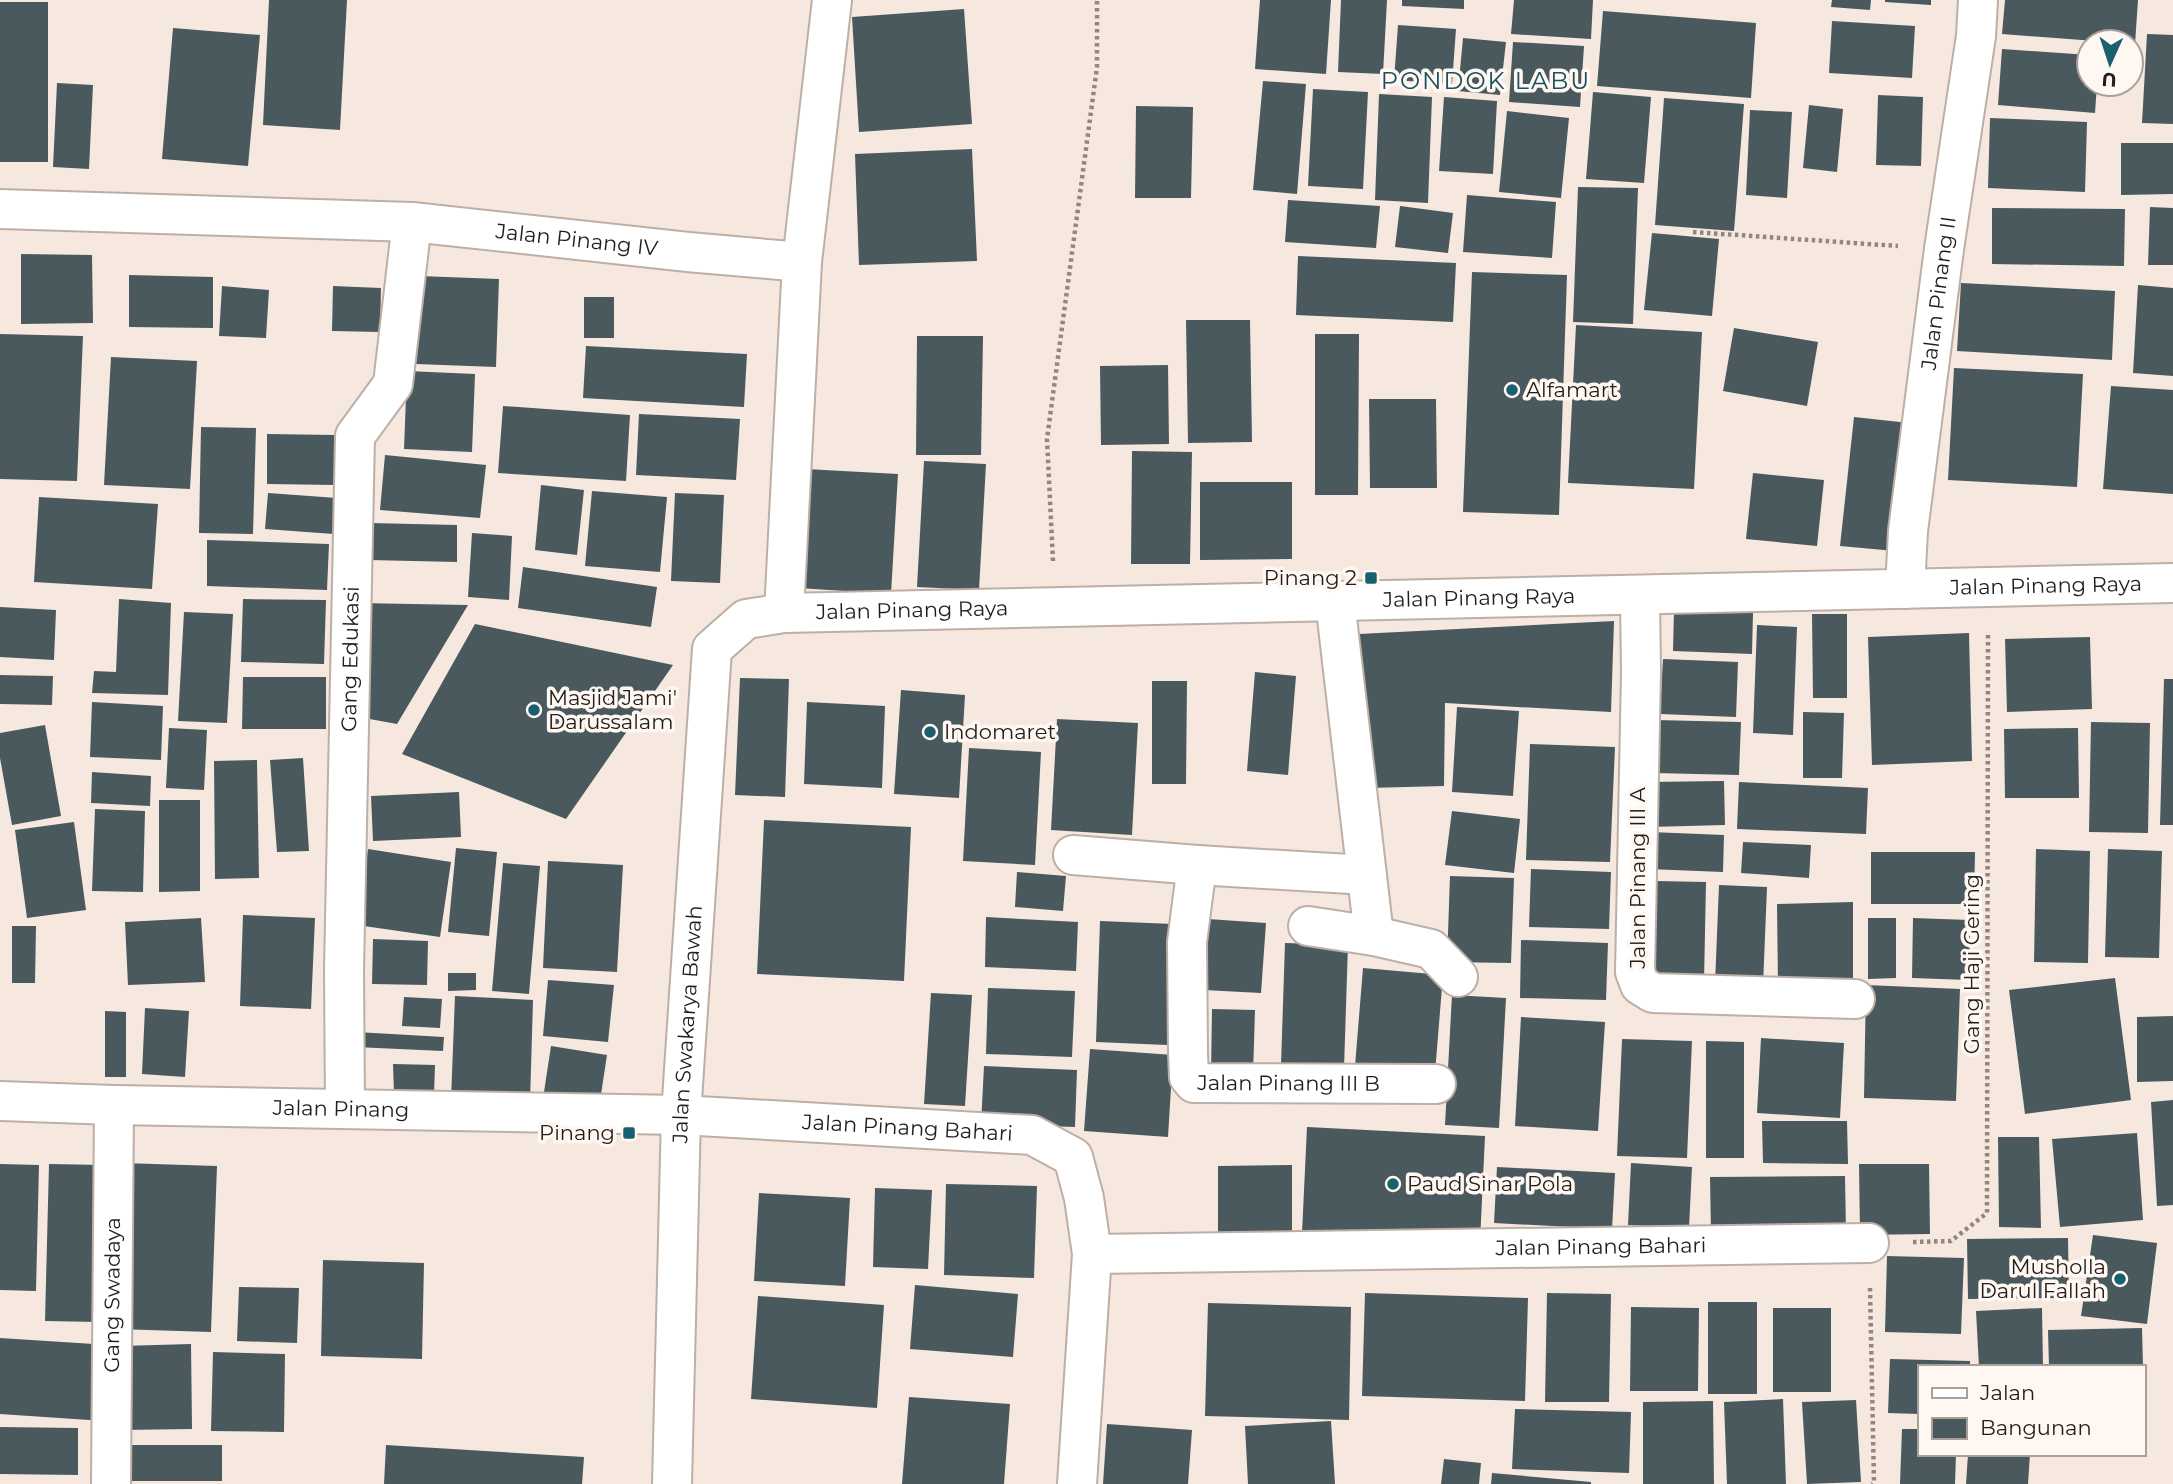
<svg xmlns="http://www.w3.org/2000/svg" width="2173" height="1484" viewBox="0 0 2173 1484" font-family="Montserrat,sans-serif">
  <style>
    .building { fill: #4a595d }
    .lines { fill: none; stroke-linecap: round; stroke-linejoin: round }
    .minor-casing { stroke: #bcafa6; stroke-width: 42 }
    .path { stroke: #918781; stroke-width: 4.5; stroke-dasharray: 3.5 3.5; stroke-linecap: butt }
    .minor { stroke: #fff; stroke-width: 38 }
    .poi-dot { fill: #185f70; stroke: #fff7f1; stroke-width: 2.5 }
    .labels { text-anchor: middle; stroke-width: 7; stroke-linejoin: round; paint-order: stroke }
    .street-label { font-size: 21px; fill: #221d1a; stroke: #fff7f1 }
    .poi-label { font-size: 21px; fill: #221d1a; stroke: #fff7f1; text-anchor: start }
    .quarter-label { font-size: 24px; letter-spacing: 2px; fill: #1a515e; stroke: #fff7f1 }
  </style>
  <rect width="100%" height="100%" fill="#f6e8df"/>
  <path class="building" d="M269,0H347L340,130L263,125Z
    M1260,0H1331L1326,74L1255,69Z
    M1341,0H1387L1383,74L1338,72Z
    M1402,0H1464V9L1402,6Z
    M1514,0H1593L1591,39L1511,34Z
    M1832,0H1871L1870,10L1831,7Z
    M1885,0H1931V5L1885,2Z
    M2005,0H2138L2135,44L2002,34Z
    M0,2H48V162H0Z
    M964,9L972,124L859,132L852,17Z
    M1603,11L1756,23L1751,98L1597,86Z
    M1832,21L1915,26L1912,78L1829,73Z
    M1398,25L1456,29L1452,84L1394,80Z
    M173,28L260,35L248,166L162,159Z
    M2147,34L2173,35V124L2142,123Z
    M1463,38L1506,42L1500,95L1458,91Z
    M1513,42L1584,46L1580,107L1509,102Z
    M2002,49L2089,55V84H2097L2095,113L1998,105Z
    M1263,81L1306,84L1297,194L1253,190Z
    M57,83L93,85L89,169L53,167Z
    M1313,89L1368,92L1363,189L1308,186Z
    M1593,92L1651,97L1644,183L1586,179Z
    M1379,94L1432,97L1428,203L1375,200Z
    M1878,95L1923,97L1921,166L1876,165Z
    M1444,97L1497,101L1493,174L1439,171Z
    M1664,98L1744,104L1734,231L1655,225Z
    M1809,105L1843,109L1837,172L1803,168Z
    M1136,106L1193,107L1191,198H1135Z
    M1750,110L1792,112L1787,198L1746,195Z
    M1507,111L1569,118L1561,198L1499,192Z
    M1990,118L2087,122L2085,192L1988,188Z
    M2121,143H2173V194L2121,195Z
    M972,149L977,261L859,265L855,154Z
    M1578,187L1638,188L1633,324L1573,322Z
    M1467,195L1556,202L1552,258L1463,252Z
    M1288,200L1380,206L1376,248L1285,242Z
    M1400,206L1453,213L1448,253L1395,247Z
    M2150,207L2173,208V265H2148Z
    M1992,208L2125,209L2124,266L1992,264Z
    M1652,233L1719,239L1712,316L1644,310Z
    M21,254L92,255L93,323L21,324Z
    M1298,256L1456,263L1453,322L1296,315Z
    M1472,272L1567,275L1559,515L1463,512Z
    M129,275L213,277V328L129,327Z
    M419,276L499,279L496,367L416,364Z
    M1961,283L2115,291L2112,360L1957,351Z
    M2138,285L2173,288V376L2133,373Z
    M222,286L269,290L266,338L219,336Z
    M333,286L381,288L380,332L332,331Z
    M584,297H614V338H584Z
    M1186,320H1250L1252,442L1188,443Z
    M1576,325L1702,332L1694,489L1568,483Z
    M1734,328L1818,342L1807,406L1723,391Z
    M0,334L83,336L77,481L0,479Z
    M1315,334H1359L1358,495H1315Z
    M917,336H983L981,455H916Z
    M586,346L747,354L744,407L583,398Z
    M111,357L197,361L190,489L104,485Z
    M1168,365L1169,444L1101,445L1100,366Z
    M1954,368L2083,374L2077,487L1948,480Z
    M407,371L475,374L472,452L404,449Z
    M2111,386L2173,390V494L2103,489Z
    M1369,399H1436L1437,488H1370Z
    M503,406L630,415L626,481L498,473Z
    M639,414L740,419L736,480L636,475Z
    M1854,417L1909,423L1895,551L1840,546Z
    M201,427L256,428L253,534L199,533Z
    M267,434L335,435V485L267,484Z
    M1132,451L1192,452L1190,564H1131Z
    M385,455L486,465L480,518L380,510Z
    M924,461L986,464L979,590L917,587Z
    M806,469L898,474L891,594L798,588Z
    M1753,473L1824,480L1817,546L1746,539Z
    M1200,482H1292V559L1200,560Z
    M541,485L584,490L577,555L535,550Z
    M592,491L667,497L660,572L585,566Z
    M268,493L337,498L334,534L265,529Z
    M675,493L724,495L720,583L671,581Z
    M39,497L158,504L152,589L34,582Z
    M370,523L457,525V562L369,560Z
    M472,533L512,536L509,600L468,597Z
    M207,540L329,544L327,590L207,586Z
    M523,567L657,587L651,627L518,608Z
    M119,599L171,603L168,695L92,693L94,671L116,672Z
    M243,599L326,600L324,664L241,662Z
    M358,603L468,605L397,724L353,716Z
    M0,607L56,610L54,660L0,657Z
    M1674,610L1753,613L1752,654L1673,651Z
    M184,612L233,614L227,723L178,721Z
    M1812,614H1847V698H1813Z
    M1614,621L1611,712L1445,703L1444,786L1368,788L1359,634Z
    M475,624L673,665L566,819L402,754Z
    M1757,625L1797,627L1793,735L1753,733Z
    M1969,633L1972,761L1872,765L1868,637Z
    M2090,637L2092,709L2007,712L2005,639Z
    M1663,659L1738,662L1736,717L1660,714Z
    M1255,672L1296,676L1288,775L1247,771Z
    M0,675L53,676L52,705L0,704Z
    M243,677H326V729H242Z
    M740,678L789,679L785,797L735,795Z
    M2164,679H2173V825H2160Z
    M1152,681H1187L1186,784H1152Z
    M901,690L965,695L959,798L894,794Z
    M92,702L163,706L161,760L90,757Z
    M807,702L885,706L882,788L804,784Z
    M1457,707L1519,711L1513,796L1452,792Z
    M1803,712L1844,713L1842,778H1803Z
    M1057,719L1138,723L1132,835L1051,830Z
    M1655,720L1741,722L1739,775L1654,773Z
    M2091,722L2150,723L2148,833L2089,832Z
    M45,725L61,816L12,825L0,758V733Z
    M169,728L207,730L204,790L166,788Z
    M2078,728L2079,798H2005L2004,729Z
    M1530,744L1615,747L1610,862L1526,860Z
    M969,748L1041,752L1035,865L963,861Z
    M303,758L309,851L277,852L270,760Z
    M257,760L259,878L215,879L214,761Z
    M92,772L151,776L150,806L91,803Z
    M1724,781L1725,825L1649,827L1648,782Z
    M1739,782L1868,788L1866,834L1737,829Z
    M459,792L461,837L373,841L371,796Z
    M159,800H200V891L159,892Z
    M95,809L145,811L143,892L92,891Z
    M1452,811L1520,819L1514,873L1445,865Z
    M764,820L911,827L904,981L757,974Z
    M74,822L86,910L27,918L15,830Z
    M1650,832L1724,835L1723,872L1649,869Z
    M1743,842L1811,845L1809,878L1741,873Z
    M456,848L497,852L489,936L448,932Z
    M368,849L451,862L440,937L357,925Z
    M2036,849L2090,851L2088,963L2034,962Z
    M2108,849L2162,851L2159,958L2105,957Z
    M1871,852H1975L1974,904H1871Z
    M548,861L623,865L617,972L543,968Z
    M503,863L540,866L529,994L492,991Z
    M1531,869L1611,872L1609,929L1529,927Z
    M1017,872L1066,876L1063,911L1015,907Z
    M1450,876L1514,878L1511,963L1447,962Z
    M1656,881L1706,882L1704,982L1655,981Z
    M1719,885L1767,887L1763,986L1715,984Z
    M1853,902V985L1778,986L1777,904Z
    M243,915L315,918L311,1009L240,1006Z
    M986,917L1078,922L1076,971L985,967Z
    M201,918L205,982L128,985L125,922Z
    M1868,918H1896V978L1868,979Z
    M1913,918L1970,920L1969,980L1912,978Z
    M1208,919L1266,923L1261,993L1204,990Z
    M1100,921L1173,924L1167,1045L1096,1042Z
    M12,926H36L35,983H12Z
    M373,939L428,941L427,985L372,984Z
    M1521,940L1608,943L1606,1000L1520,998Z
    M1285,943L1348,945L1344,1068L1281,1065Z
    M1363,968L1443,975L1435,1073L1355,1066Z
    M448,973H476V990L448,991Z
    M2115,978L2131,1100L2025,1114L2009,990Z
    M548,980L614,985L608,1042L543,1036Z
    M1866,985L1960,989L1956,1101L1864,1098Z
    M988,988L1075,991L1072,1057L986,1054Z
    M931,993L972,995L965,1106L924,1104Z
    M1452,995L1506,998L1499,1128L1445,1125Z
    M455,996L533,1000L530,1102L451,1100Z
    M404,997L442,999L440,1028L402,1026Z
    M145,1008L189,1011L185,1077L142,1074Z
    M1212,1009L1255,1010L1253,1075L1211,1074Z
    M105,1011L126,1012V1077H105Z
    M2173,1016V1081L2137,1082V1017Z
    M1521,1017L1605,1022L1598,1131L1515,1126Z
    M356,1032L444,1037L443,1051L355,1047Z
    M1761,1038L1844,1043L1840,1118L1757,1113Z
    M1622,1039L1692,1041L1687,1158L1617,1156Z
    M1706,1041L1744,1042V1158H1706Z
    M551,1046L607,1055L600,1101L544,1092Z
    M1090,1049L1173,1055L1168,1137L1084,1131Z
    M393,1064L435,1065L434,1095L394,1094Z
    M984,1066L1077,1070L1075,1127L981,1124Z
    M2173,1100V1205L2157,1206L2151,1102Z
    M1762,1121H1847L1848,1164L1763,1163Z
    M1307,1127L1485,1136L1480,1242L1302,1233Z
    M2137,1133L2143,1220L2060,1227L2052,1139Z
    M1998,1137H2039L2041,1228L1999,1227Z
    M122,1163L217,1166L211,1332L116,1329Z
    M1631,1163L1692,1167L1689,1228L1628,1225Z
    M0,1164L39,1165L36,1291L0,1290Z
    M49,1164L104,1165L99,1322L45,1321Z
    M1859,1164H1929L1930,1234L1860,1235Z
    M1292,1165V1240H1218V1166Z
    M1497,1167L1615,1173L1612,1229L1494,1223Z
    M1845,1176L1846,1233L1711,1235L1710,1177Z
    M946,1184L1037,1186L1034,1278L944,1275Z
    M875,1188L932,1190L928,1269L873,1267Z
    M759,1193L850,1198L845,1286L754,1281Z
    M2093,1235L2157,1243L2147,1324L2081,1316Z
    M2068,1238L2069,1298L1968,1299L1967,1239Z
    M1887,1256L1964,1258L1961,1334L1885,1332Z
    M323,1260L424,1263L422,1359L321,1356Z
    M915,1285L1018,1294L1013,1357L910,1349Z
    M239,1287L299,1288L297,1343L237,1341Z
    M1365,1293L1528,1298L1525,1401L1362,1396Z
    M1547,1293L1611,1294L1609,1402H1545Z
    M758,1296L884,1305L877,1408L751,1399Z
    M1708,1302H1757V1394H1708Z
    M1208,1303L1351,1307L1349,1420L1205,1416Z
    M1631,1307L1699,1308L1698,1391H1630Z
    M1773,1308H1831V1392H1773Z
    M2042,1308L2043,1367H1979L1976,1311Z
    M2142,1328L2143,1367H2049L2048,1330Z
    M0,1338L109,1345L104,1421L0,1414Z
    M191,1344L192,1429L122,1430L121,1346Z
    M213,1352L285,1354L284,1432L211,1431Z
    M1890,1359L1970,1361V1367H1919V1414L1888,1413Z
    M909,1397L1010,1404L1004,1484H902Z
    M1783,1399L1786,1484H1727L1724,1402Z
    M1856,1400L1861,1482L1807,1484L1802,1402Z
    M1713,1401L1714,1484H1643V1402Z
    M1515,1409L1631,1412L1629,1473L1512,1469Z
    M1331,1421L1335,1484H1248L1245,1426Z
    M1107,1424L1192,1430L1188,1484H1103Z
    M0,1427L78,1428V1475L0,1474Z
    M1902,1429H1919V1454H1956L1955,1484H1900Z
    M122,1445H222V1481H122Z
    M386,1445L584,1457L582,1484H384Z
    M1968,1454H2030L2028,1484H1966Z
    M1444,1459L1481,1463L1479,1484H1441Z
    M1492,1473L1591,1482V1484H1491Z"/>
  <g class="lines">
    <defs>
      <g id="minor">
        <path id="s1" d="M0,209L412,222L688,252L802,262"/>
        <path id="s2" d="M1905,589L1908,531L1944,249L1976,36L1978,0"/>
        <path d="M1640,595L1641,672L1635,972L1640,985L1653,993L1855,999"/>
        <path d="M1335,601L1374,936"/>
        <path d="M784,613L802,262L832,0"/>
        <path d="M1073,855L1197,865L1367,875"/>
        <path id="s3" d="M1197,865L1187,942L1188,1053L1189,1077L1194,1083L1436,1084"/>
        <path d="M1308,926L1374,936L1431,949L1458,977"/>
        <path id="s4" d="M0,1101L114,1105L681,1115L1032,1135L1073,1157L1084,1198L1092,1254L1077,1484"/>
        <path id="s5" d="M345,1109L344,969L355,436L393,384L412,222"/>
        <path id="s6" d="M1092,1254L1869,1243"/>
        <path id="s7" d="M111,1484L114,1105"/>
        <path id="s8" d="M672,1484L681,1115L712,649L746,619L784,613L2173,583"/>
      </g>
    </defs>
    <use href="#minor" class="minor-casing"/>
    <path class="path" d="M1693,232L1898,246
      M1053,561L1047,439L1097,67V0
      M1913,1242L1951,1241L1987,1213L1988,634
      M1870,1288L1874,1482L1872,1484"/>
    <use href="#minor" class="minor"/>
  </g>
  <g class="poi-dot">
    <circle cx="1512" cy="390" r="7"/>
    <rect x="1364" y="571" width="14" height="14" rx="3.5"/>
    <circle cx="534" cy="710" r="7"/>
    <circle cx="930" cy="732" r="7"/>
    <rect x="622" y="1126" width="14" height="14" rx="3.5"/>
    <circle cx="1393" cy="1184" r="7"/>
    <circle cx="2120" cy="1279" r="7"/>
  </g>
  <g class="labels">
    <g class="street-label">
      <text dy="7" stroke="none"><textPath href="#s1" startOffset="578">Jalan Pinang IV</textPath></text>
      <text dy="7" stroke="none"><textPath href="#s2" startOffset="298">Jalan Pinang II</textPath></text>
      <text dy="7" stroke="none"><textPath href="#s8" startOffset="2182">Jalan Pinang Raya</textPath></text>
      <text dy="7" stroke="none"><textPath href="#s8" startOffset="1615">Jalan Pinang Raya</textPath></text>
      <text dy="7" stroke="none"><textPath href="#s8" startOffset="1048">Jalan Pinang Raya</textPath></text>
      <text dy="7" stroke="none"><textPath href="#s5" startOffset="450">Gang Edukasi</textPath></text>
      <text transform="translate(1638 878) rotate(-90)" y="7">Jalan Pinang III A</text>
      <text transform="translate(1972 964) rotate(-90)" y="7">Gang Haji Gering</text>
      <text dy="7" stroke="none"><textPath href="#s8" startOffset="460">Jalan Swakarya Bawah</textPath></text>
      <text dy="7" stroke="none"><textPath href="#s3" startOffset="315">Jalan Pinang III B</textPath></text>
      <text dy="7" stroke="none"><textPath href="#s4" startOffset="341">Jalan Pinang</textPath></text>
      <text dy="7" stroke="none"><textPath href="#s4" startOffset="908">Jalan Pinang Bahari</textPath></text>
      <text dy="7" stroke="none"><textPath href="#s6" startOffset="509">Jalan Pinang Bahari</textPath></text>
      <text dy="7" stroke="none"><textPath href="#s7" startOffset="189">Gang Swadaya</textPath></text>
    </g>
    <g class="poi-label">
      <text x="1526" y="397">Alfamart</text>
      <text x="1357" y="585" text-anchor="end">Pinang 2</text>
      <text x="548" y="705">Masjid Jami'<tspan x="548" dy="24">Darussalam</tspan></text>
      <text x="944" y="739">Indomaret</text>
      <text x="615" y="1140" text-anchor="end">Pinang</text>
      <text x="1407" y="1191">Paud Sinar Pola</text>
      <text x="2106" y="1274" text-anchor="end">Musholla<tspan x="2106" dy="24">Darul Fallah</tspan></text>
    </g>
    <g class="quarter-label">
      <text x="1486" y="89">PONDOK LABU</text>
    </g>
  </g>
  <rect x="1918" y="1365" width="228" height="91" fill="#fff7f1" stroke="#a7a09b" stroke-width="2"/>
  <rect x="1932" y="1388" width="35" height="10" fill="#ffffff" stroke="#a7a09b" stroke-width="2"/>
  <text x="1980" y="1400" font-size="21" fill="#221d1a">Jalan</text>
  <rect x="1932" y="1418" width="35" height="21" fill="#4a595d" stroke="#a7a09b" stroke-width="2"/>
  <text x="1980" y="1435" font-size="21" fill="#221d1a">Bangunan</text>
  <g transform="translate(2110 63) rotate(183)"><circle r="33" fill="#fff7f1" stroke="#a7a09b" stroke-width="2"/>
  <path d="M0-5L12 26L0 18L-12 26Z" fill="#185f70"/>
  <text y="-10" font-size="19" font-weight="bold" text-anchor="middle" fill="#221d1a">U</text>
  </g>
</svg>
